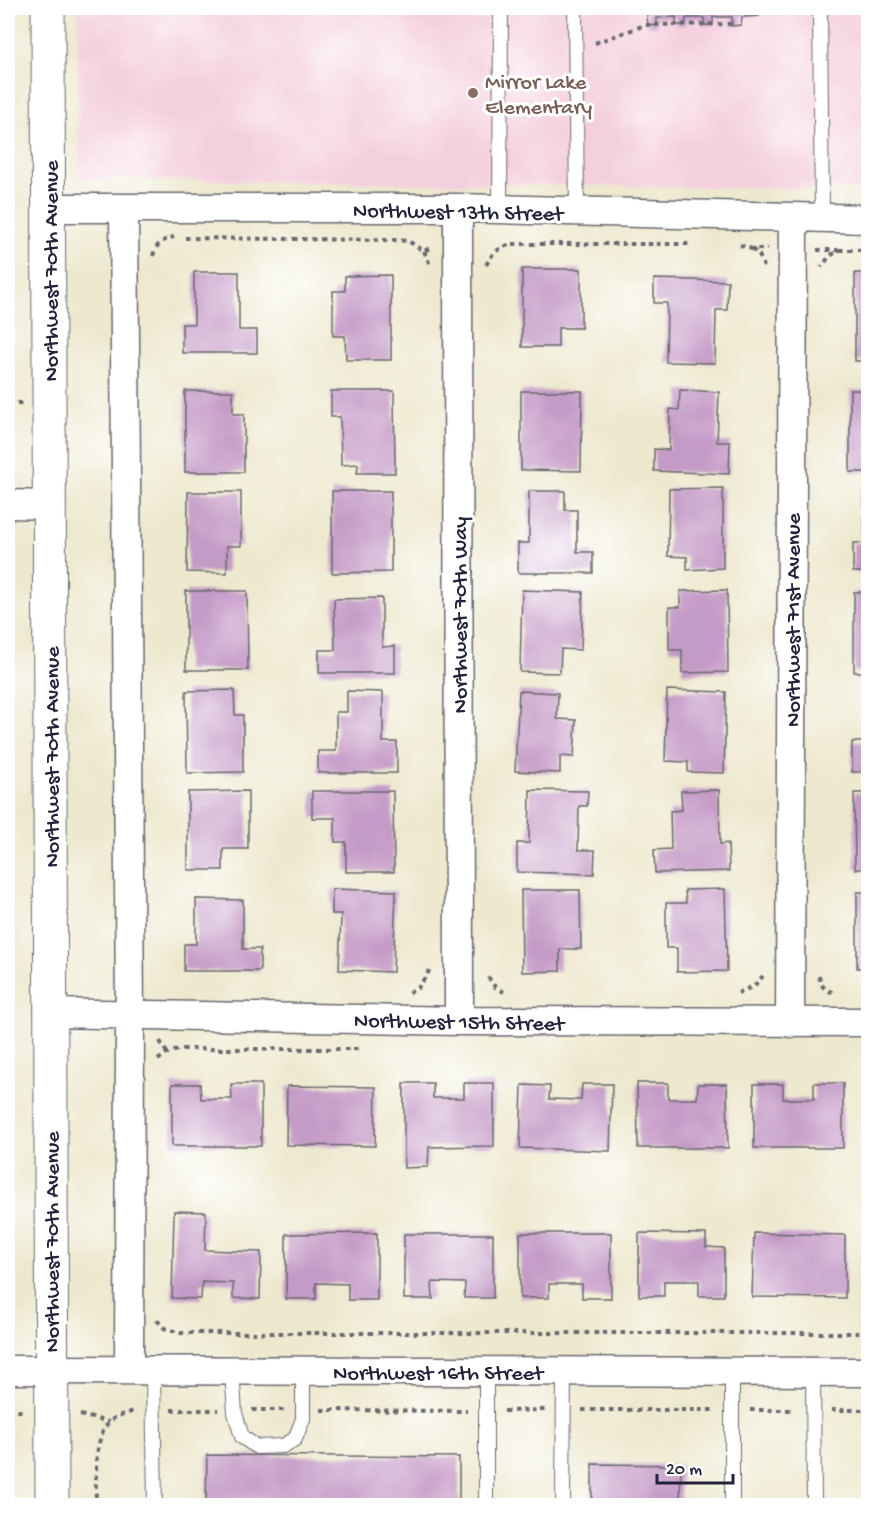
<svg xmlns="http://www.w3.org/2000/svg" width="876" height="1513" viewBox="0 0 876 1513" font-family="'Gochi Hand',sans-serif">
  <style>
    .built { fill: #f4cfde }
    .building { fill: #c49ac6 }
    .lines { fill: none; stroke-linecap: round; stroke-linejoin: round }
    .lane-casing { stroke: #69676e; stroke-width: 16 }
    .street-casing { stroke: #69676e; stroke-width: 31 }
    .secondary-casing { stroke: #69676e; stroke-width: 35 }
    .path { stroke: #69676e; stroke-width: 4; stroke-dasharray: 4.5 4.5; stroke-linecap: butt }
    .lane { stroke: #fff; stroke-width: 14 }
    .street { stroke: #fff; stroke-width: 28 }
    .secondary { stroke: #fff; stroke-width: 33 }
    .education-dot { fill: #8d6e63; stroke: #fff; stroke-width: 2 }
    .labels { text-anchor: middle; stroke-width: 6; stroke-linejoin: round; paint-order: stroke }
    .education-label { font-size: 22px; fill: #785e54; stroke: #fff; text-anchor: start }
    .street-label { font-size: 22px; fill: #22223b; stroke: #fff }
  </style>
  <rect width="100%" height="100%" fill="#fff"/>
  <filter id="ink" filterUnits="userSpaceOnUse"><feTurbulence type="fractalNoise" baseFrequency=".0167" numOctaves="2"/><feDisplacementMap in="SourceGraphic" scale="12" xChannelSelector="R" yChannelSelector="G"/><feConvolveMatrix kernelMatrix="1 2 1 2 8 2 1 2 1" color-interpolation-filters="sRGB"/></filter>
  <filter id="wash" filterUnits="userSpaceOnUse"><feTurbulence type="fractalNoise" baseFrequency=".008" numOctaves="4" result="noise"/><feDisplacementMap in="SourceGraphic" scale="24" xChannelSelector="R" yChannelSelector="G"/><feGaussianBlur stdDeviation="1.35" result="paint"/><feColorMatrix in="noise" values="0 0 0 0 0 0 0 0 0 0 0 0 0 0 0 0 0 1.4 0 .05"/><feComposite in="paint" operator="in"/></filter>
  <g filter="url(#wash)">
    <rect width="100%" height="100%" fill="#ede8ce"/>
    <path class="built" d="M77,8H868V189L79,179Z"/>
    <g id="blocks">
      <path class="building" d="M646,8H759V16L742,17L741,25L732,26V17H713V25H704V18H686L685,25H676V17L657,18V26L648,25Z
        M522,269H581V328H558V347H522Z
        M194,272H239V330H257V353H182V324H194Z
        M855,273H868V361H855Z
        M391,275V360H346L345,336H333V291H345V276Z
        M654,279L728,281L727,310H716L715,363L666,362L667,303H654Z
        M680,390L719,392L717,442H730L729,474L654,471V449L669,450L670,409L679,410Z
        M850,390H868V472H850Z
        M185,391H233V414H244V472H185Z
        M331,391H394L395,473H357L358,464L341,465L340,417H331Z
        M521,391H582L581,471L521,470Z
        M723,488V568L687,570V557L668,556L669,489Z
        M332,491H391V572L332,573Z
        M529,491H565V510H577V552H593V573H518V543H529Z
        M864,491H868V572H853V543H864Z
        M188,492H241V546H227V573L187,572Z
        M522,590L583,592L581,650L561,649L560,673L520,672Z
        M727,590L728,672L682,673V650H669V607H680V591Z
        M186,591H247L248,670H186Z
        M854,592H868V672H854Z
        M382,598V647L395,646V673H319V650H335L334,599Z
        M234,690L235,715H243V772L187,773L186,691Z
        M667,690L726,692L724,773L688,772V762L665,761Z
        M347,691L383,692V742H397V773H318V751H336V712H347Z
        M519,691L558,693L557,719L576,720L574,757L560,756V773L515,771Z
        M864,691H868V772H852V742H863Z
        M530,790L588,791L587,806H579L578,850H595L594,874L517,872V843H529Z
        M719,790L720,844L728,843L729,871L655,873L654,850L671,849L670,811L682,810L681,791Z
        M248,791V849H223V870H188V792Z
        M312,791H393L394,872H346V842H335V818H312Z
        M854,793H868V869H855Z
        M332,889L396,891L393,972L339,970L341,914H332Z
        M725,889L727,971L677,972V948H666V903H686L685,890Z
        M521,890H580L581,949H560V971L522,972Z
        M857,892H868V968H857Z
        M196,899L243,900V949H260V971H184V944H196Z
        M404,1083H433V1098H464V1083H494V1146L429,1147L428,1167L404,1168Z
        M637,1083H668V1099H697L698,1084H727L728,1148H638Z
        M814,1083H843V1148H754V1084H783V1099H814Z
        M172,1084H200L201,1099H232L231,1084H261V1146H172Z
        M582,1084H612L610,1151L520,1148L522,1085L550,1086L549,1099L581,1100Z
        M287,1086L376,1087L375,1146L286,1145Z
        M174,1211L206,1212L205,1250L261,1252L260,1299L233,1298V1283L202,1282L201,1299L172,1298Z
        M377,1233V1300H348V1284L316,1283V1299H286V1234Z
        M520,1233H611V1298H582V1284H549V1298H520Z
        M639,1233L706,1234V1247L724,1248V1296H699V1281H664V1296H639Z
        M754,1233L845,1235V1298L752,1297Z
        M404,1234H493V1298H464L465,1283L432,1282L433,1299H404Z
        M207,1455L459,1457V1506H206Z
        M592,1464L681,1465L680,1506H592Z"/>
    </g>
  </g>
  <g filter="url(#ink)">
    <use href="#blocks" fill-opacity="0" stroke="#69676e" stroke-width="1.5"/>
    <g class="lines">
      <defs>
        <path id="lane" d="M575,8L577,212
          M820,8L822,218
          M500,210L501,8
          M153,1370L155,1506
          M232,1371L235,1413L242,1437L257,1447L283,1446L295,1439L303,1419V1371
          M813,1372L814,1506
          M486,1506V1371
          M563,1506L564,1371
          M732,1506V1371"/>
        <path id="street" d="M48,208H458L868,219
          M124,208L130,1014L129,1370
          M458,208L459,1021
          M8,504L50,505
          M49,1013L459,1021L868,1022
          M790,1023L793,218
          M8,1370L868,1372"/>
        <path id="secondary" d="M48,8L52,1506"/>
      </defs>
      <use href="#lane" class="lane-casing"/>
      <use href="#street" class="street-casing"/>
      <use href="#secondary" class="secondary-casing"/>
      <path class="path" d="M595,43L645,25L736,24
        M185,238L394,240L408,241L424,251L432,247
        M740,245L752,249H768
        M752,249L759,255L764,267
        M817,250H839L830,256L821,267
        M839,250H868
        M424,251L430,265
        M153,256C156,244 162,240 174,237
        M486,265L494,252L510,244H691
        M8,403H22
        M819,976C821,987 825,990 835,993
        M488,977L495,987L506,993
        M409,993L418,988L431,968
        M738,993L754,986L763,976
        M160,1041L167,1053
        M158,1060L167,1053L182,1049H360
        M157,1320L164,1328L181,1333H868
        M171,1410H218
        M252,1410H284
        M321,1410L467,1411
        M582,1410H713
        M750,1410H794
        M831,1410H868
        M8,1411H25
        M504,1411L545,1410
        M80,1415L109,1422
        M96,1506C96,1483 93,1441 108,1423C114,1416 125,1414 134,1411"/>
      <use href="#lane" class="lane"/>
      <use href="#street" class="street"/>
      <use href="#secondary" class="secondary"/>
    </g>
  </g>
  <circle class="education-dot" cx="473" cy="93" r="6"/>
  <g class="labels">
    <g class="education-label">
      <text x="485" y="88">Mirror Lake<tspan x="485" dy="25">Elementary</tspan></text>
    </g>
    <g class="street-label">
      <text transform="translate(458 210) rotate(1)" y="8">Northwest 13th Street</text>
      <text transform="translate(49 271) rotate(-90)" y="8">Northwest 70th Avenue</text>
      <text transform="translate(458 615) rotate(-90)" y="8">Northwest 70th Way</text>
      <text transform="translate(791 620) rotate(-90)" y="8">Northwest 71st Avenue</text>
      <text transform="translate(50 757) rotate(-90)" y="8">Northwest 70th Avenue</text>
      <text transform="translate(459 1020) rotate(1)" y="8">Northwest 15th Street</text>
      <text transform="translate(50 1242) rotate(-90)" y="8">Northwest 70th Avenue</text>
      <text x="438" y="1379">Northwest 16th Street</text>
    </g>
  </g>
  <rect width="876" height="1513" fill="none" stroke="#fff" stroke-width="30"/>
  <path d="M657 1474v9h76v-9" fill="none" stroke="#22223b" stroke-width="3"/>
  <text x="666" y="1474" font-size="18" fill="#22223b" stroke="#ffffff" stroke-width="4.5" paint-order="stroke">20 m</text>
</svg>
